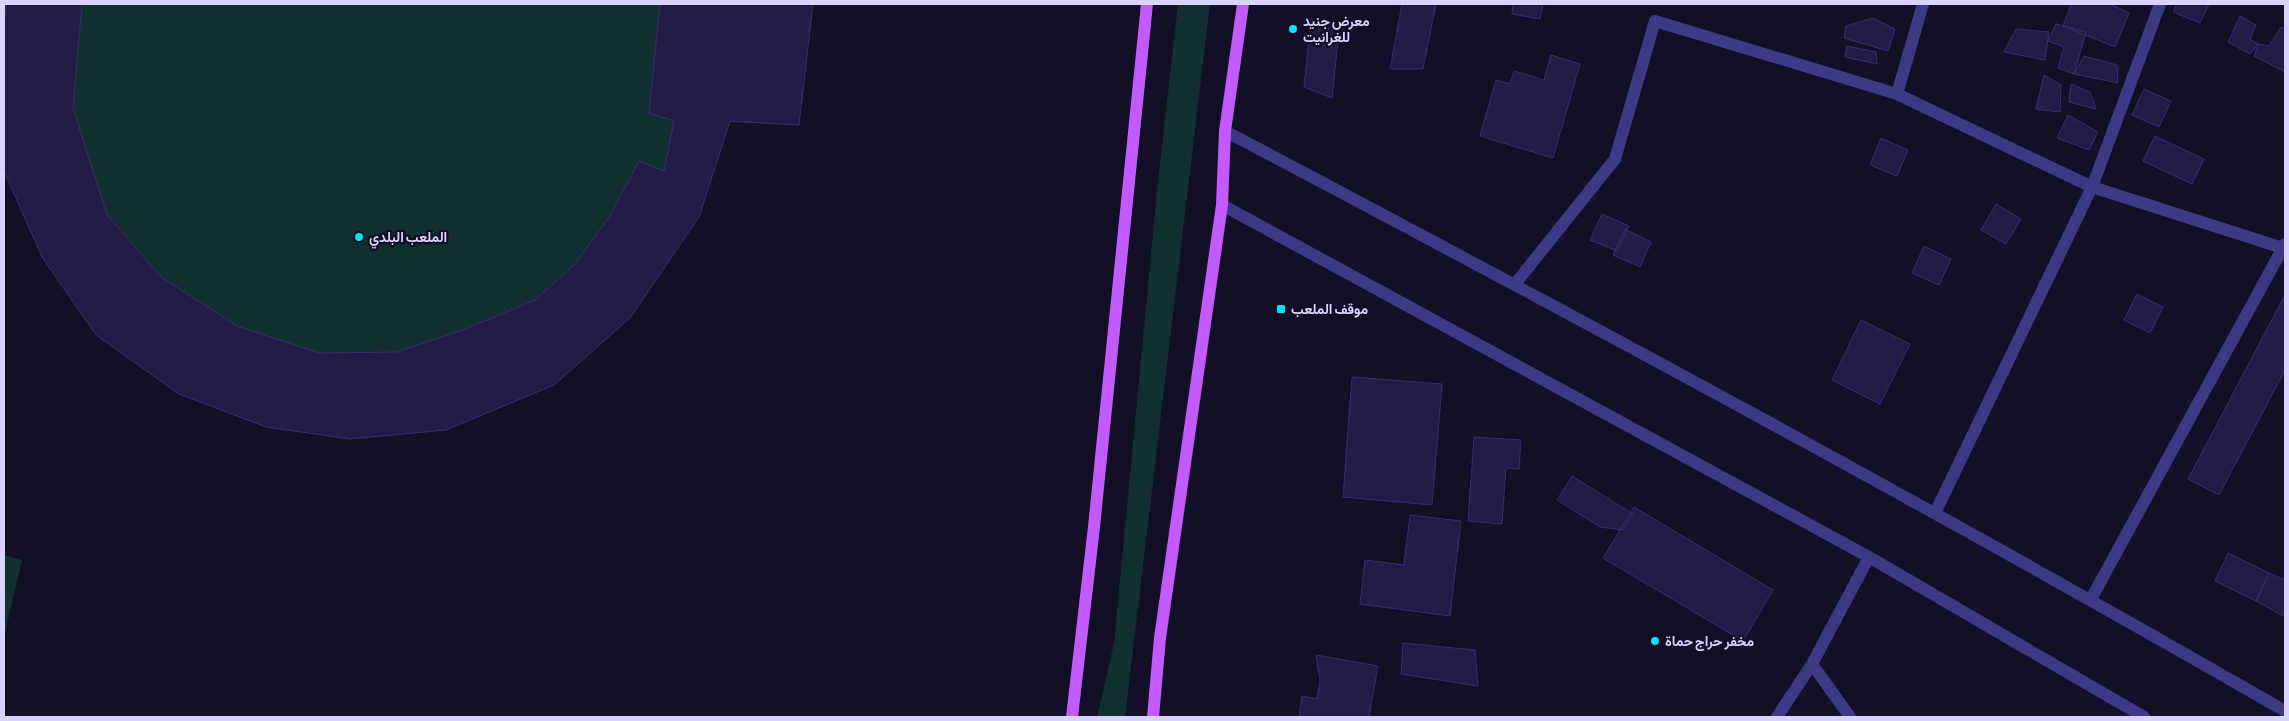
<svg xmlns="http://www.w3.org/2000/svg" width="2289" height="721" viewBox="0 0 2289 721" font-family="'Asap Condensed',Vazirmatn,sans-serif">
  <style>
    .green { fill: #12302f }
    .building { fill: #241b47; stroke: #3b2d73 }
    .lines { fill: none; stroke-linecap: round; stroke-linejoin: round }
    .service { stroke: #3d3a85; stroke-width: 12 }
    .minor { stroke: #3d3a85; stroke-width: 12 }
    .primary { stroke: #c25bff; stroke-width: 12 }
    .poi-dot { fill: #00e5ff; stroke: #130f26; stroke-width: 2 }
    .labels { text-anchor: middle; stroke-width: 4.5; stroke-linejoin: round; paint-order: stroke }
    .poi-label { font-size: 14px; font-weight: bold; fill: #d9d4ff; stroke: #130f26; text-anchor: start }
  </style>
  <rect width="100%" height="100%" fill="#130f26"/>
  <path class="green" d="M6,4H813L799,125L730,122L699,217L630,318L554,385L446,430L350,439L266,427L179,394L96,335L42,257L4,171V26Z
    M1178,4H1210L1125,717H1097L1114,643L1157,191Z
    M4,555L22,560L4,637Z"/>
  <path class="building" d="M6,4H82L73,108L107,215L161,277L237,326L319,353L397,352L463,330L535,300L575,264L610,216L639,161L664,171L674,121L649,113L660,4H813L799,125L730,121L699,217L630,318L554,385L446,430L350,439L266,427L179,394L96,335L42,257L4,171V26Z
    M1402,4H1436L1423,69H1390Z
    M1513,4H1543L1540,19L1512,14Z
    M2071,4H2110L2129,13L2115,47L2063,26Z
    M2177,4H2209L2200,23L2173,12Z
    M2240,16L2256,25L2250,39L2258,44L2250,54L2228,42Z
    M1873,18L1895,29L1888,51L1844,38L1846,26Z
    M1311,19L1340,22L1332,98L1304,87Z
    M2056,24L2086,32L2074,74L2058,68L2064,47L2048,41Z
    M2281,27L2285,29V72L2254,56L2258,44L2269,46Z
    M2016,29L2049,32L2045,60L2004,52Z
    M1847,46L1876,52L1877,64L1845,57Z
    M1551,55L1580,64L1553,158L1480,136L1496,80L1510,84L1514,71L1544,80Z
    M2084,56L2117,65L2118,83L2074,74Z
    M2044,75L2061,85L2060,112L2036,109Z
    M2071,84L2090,92L2096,109L2069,102Z
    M2144,89L2171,101L2159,127L2132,115Z
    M2068,115L2098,132L2089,150L2057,138Z
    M2155,136L2204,159L2192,184L2143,161Z
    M1881,138L1908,150L1897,176L1870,165Z
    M1996,204L2021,219L2006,244L1981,230Z
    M1602,214L1629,226L1617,251L1590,240Z
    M1625,229L1651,242L1640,267L1613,255Z
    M1924,246L1951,259L1939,285L1912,273Z
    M2137,294L2163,307L2150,333L2124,320Z
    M2285,295V370L2219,495L2188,479Z
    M1861,320L1910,344L1880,404L1832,380Z
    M1352,377L1442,384L1432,505L1343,497Z
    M1474,437L1521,440L1519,469L1506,468L1502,524L1468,521Z
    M1572,476L1633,514L1623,530L1600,527L1557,500Z
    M1634,507L1773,590L1743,641L1603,558Z
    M1410,515L1461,521L1450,616L1360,604L1365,560L1404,565Z
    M2228,553L2269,573L2256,601L2215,581Z
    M2269,573L2285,580V617L2256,601Z
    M1403,643L1475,650L1478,686L1401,674Z
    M1316,655L1378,666L1369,717H1299L1302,696L1317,699L1320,681Z"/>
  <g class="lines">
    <path class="service" d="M1812,664L1850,717
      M1777,717L1812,664L1869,557"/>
    <path class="minor" d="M1897,94L1923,4
      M1225,131C1581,319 1936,510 2285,711
      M1222,205L1869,557L2144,717
      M1515,284L1615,159L1655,21L1897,94L2092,187L2283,248
      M1935,513L2092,187L2160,4
      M2091,599L2285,244"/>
    <path class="primary" d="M1072,717L1094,527L1147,4
      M1153,717L1160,638L1222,205L1225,131L1243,4"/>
  </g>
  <g class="poi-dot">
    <circle cx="1293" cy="29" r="5"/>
    <circle cx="359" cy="237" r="5"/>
    <rect x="1276" y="304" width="10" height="10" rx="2.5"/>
    <circle cx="1655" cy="641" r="5"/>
  </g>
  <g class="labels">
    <g class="poi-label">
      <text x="1303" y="26">معرض جنيد<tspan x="1303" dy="16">للغرانيت</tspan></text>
      <text x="369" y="242">الملعب البلدي</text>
      <text x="1291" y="314">موقف الملعب</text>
      <text x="1665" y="646">مخفر حراج حماة</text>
    </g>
  </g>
  <rect width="2289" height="721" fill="none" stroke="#d9d4ff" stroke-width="10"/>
</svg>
